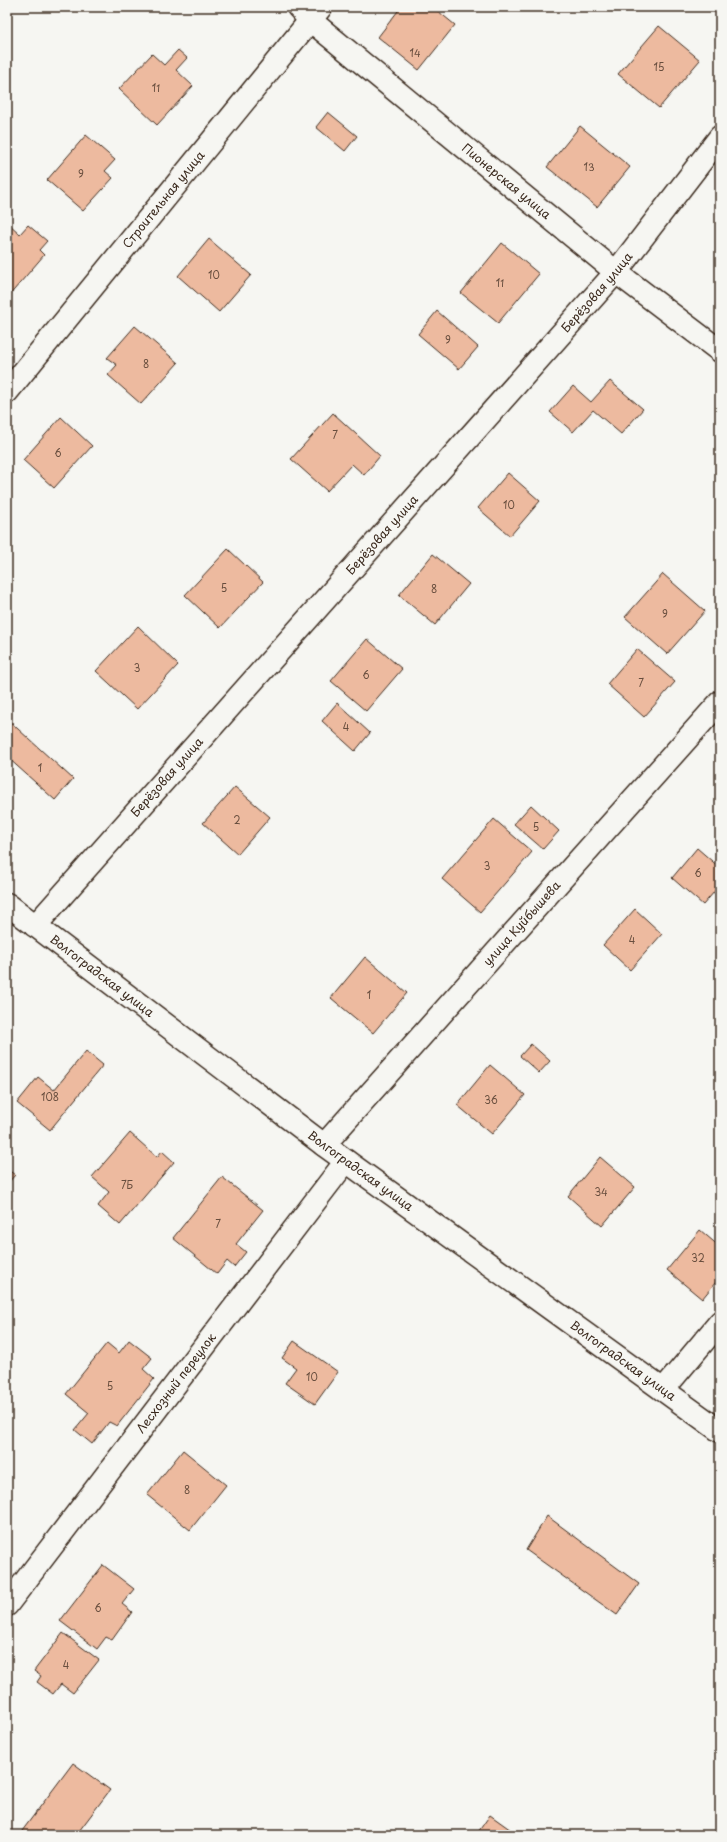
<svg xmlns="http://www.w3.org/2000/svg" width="727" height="1842" viewBox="0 0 727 1842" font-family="'Playpen Sans',sans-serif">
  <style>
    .building { fill: #edba9f; stroke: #3b2a1e }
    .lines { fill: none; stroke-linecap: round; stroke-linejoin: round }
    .minor-casing { stroke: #3b2a1e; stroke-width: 25 }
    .minor { stroke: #f6f6f2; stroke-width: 22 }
    .labels { text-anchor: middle; stroke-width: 3; stroke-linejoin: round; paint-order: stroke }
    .number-label { font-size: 10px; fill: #684e3e }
    .street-label { font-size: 12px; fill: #3b2a1e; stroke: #f6f6f2 }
  </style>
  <rect width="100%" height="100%" fill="#f6f6f2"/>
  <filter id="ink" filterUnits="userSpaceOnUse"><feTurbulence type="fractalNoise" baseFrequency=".025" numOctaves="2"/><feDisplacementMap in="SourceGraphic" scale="8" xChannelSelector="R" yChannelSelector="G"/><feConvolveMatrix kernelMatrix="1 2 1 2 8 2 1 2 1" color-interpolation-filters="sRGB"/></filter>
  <g filter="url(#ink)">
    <path class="building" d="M401,7H433L455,25L419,70L378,37Z
      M659,26L700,60L659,108L618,74Z
      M178,50L187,58L176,70L193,86L157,125L119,89L152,54L164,65Z
      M328,112L357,136L345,151L316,127Z
      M580,126L630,167L597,207L547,167Z
      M86,135L115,160L105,171L113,178L83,211L47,180Z
      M8,223L20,234L28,225L47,241L39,250L44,255L8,297Z
      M209,239L251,275L219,312L178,276Z
      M502,243L539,274L498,323L461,293Z
      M437,311L478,347L459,369L418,334Z
      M135,326L178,363L141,404L108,375L117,365L107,358Z
      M610,381L643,409L621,434L593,410L573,432L550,412L573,386L591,402Z
      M333,413L380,456L364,475L352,464L327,491L291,459Z
      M61,417L92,446L54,488L23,460Z
      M508,473L540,501L510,536L478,508Z
      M228,549L263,582L220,628L185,595Z
      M433,554L469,584L435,625L399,595Z
      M663,574L705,611L667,654L625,617Z
      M138,626L178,665L137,709L96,671Z
      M367,639L402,669L366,711L331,681Z
      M637,649L675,682L644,717L607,684Z
      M337,703L370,733L355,751L322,721Z
      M7,719L73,779L55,800L7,757Z
      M235,787L270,817L238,854L203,823Z
      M531,805L559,831L543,849L514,824Z
      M494,819L532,852L480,912L442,879Z
      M697,848L720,868V885L703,905L672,878Z
      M635,909L662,934L630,970L603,945Z
      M365,957L407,993L373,1033L331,998Z
      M531,1044L550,1061L539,1073L520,1056Z
      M86,1051L103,1065L50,1130L17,1103L38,1077L54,1090Z
      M490,1065L525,1095L492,1134L457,1105Z
      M130,1133L157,1157L162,1151L174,1162L120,1225L98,1206L109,1192L92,1177Z
      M600,1157L635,1187L602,1226L568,1196Z
      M7,1169L15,1175L7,1184Z
      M222,1177L263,1210L236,1244L246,1252L234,1267L227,1261L217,1274L173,1238Z
      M700,1230L720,1247V1277L702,1299L667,1270Z
      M129,1340L152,1358L143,1369L154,1379L117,1426L109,1422L92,1444L75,1430L89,1413L66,1394L107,1343L119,1353Z
      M294,1341L338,1372L315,1404L285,1383L296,1368L282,1358Z
      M183,1450L226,1485L190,1530L147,1495Z
      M547,1516L639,1584L617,1615L526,1550Z
      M103,1565L134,1589L122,1604L132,1612L112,1640L106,1637L97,1649L60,1621Z
      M63,1633L99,1660L73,1693L61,1684L53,1694L37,1682L41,1676L34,1671Z
      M73,1763L110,1790L76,1835H19Z
      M490,1815L518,1835H476Z"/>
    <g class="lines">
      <defs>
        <g id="minor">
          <path id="s1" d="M298,7L310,20L616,272L720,351"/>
          <path id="s2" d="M7,392L321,7"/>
          <path id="s3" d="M7,904L324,1145L720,1431"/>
          <path id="s4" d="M35,926L616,272L720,137"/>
          <path id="s5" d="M324,1145L720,702"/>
          <path d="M663,1390L720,1322"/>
          <path id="s6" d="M7,1605L346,1161"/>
        </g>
      </defs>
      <use href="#minor" class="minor-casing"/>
      <use href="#minor" class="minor"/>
    </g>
  </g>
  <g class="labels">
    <g class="number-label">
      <text x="415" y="57">14</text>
      <text x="659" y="71">15</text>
      <text x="156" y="92">11</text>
      <text x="589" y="171">13</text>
      <text x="81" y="178">9</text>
      <text x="214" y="279">10</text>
      <text x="500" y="287">11</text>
      <text x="448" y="344">9</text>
      <text x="146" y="368">8</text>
      <text x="335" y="439">7</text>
      <text x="58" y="457">6</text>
      <text x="509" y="509">10</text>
      <text x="224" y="592">5</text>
      <text x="434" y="593">8</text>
      <text x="665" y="618">9</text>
      <text x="137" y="672">3</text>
      <text x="366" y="679">6</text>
      <text x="641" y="687">7</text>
      <text x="346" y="731">4</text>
      <text x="40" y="772">1</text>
      <text x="237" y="824">2</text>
      <text x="536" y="831">5</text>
      <text x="487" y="870">3</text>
      <text x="698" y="877">6</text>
      <text x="632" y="944">4</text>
      <text x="369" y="999">1</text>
      <text x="50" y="1101">108</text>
      <text x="491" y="1104">36</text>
      <text x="127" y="1189">7Б</text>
      <text x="601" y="1196">34</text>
      <text x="218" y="1228">7</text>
      <text x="698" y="1262">32</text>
      <text x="312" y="1381">10</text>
      <text x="110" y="1390">5</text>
      <text x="187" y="1494">8</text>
      <text x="98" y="1612">6</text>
      <text x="66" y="1669">4</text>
    </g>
    <g class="street-label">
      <text dy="4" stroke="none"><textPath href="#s1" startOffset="272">Пионерская улица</textPath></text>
      <text dy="4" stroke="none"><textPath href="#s2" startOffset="248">Строительная улица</textPath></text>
      <text dy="4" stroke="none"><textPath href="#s4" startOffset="847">Берёзовая улица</textPath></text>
      <text dy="4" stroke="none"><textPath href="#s4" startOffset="523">Берёзовая улица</textPath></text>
      <text dy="4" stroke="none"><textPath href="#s4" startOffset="199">Берёзовая улица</textPath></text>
      <text dy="4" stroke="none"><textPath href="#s5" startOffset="297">улица Куйбышева</textPath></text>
      <text dy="4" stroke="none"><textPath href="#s3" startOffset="119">Волгоградская улица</textPath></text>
      <text dy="4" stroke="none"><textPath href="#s3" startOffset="443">Волгоградская улица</textPath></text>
      <text dy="4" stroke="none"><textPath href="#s3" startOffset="767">Волгоградская улица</textPath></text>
      <text dy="4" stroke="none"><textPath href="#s6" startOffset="279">Лесхозный переулок</textPath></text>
    </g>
  </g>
  <rect width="727" height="1842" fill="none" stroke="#f6f6f2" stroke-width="24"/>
  <rect x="12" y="12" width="703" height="1818" fill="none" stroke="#3b2a1e" stroke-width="1.5" filter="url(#ink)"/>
</svg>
